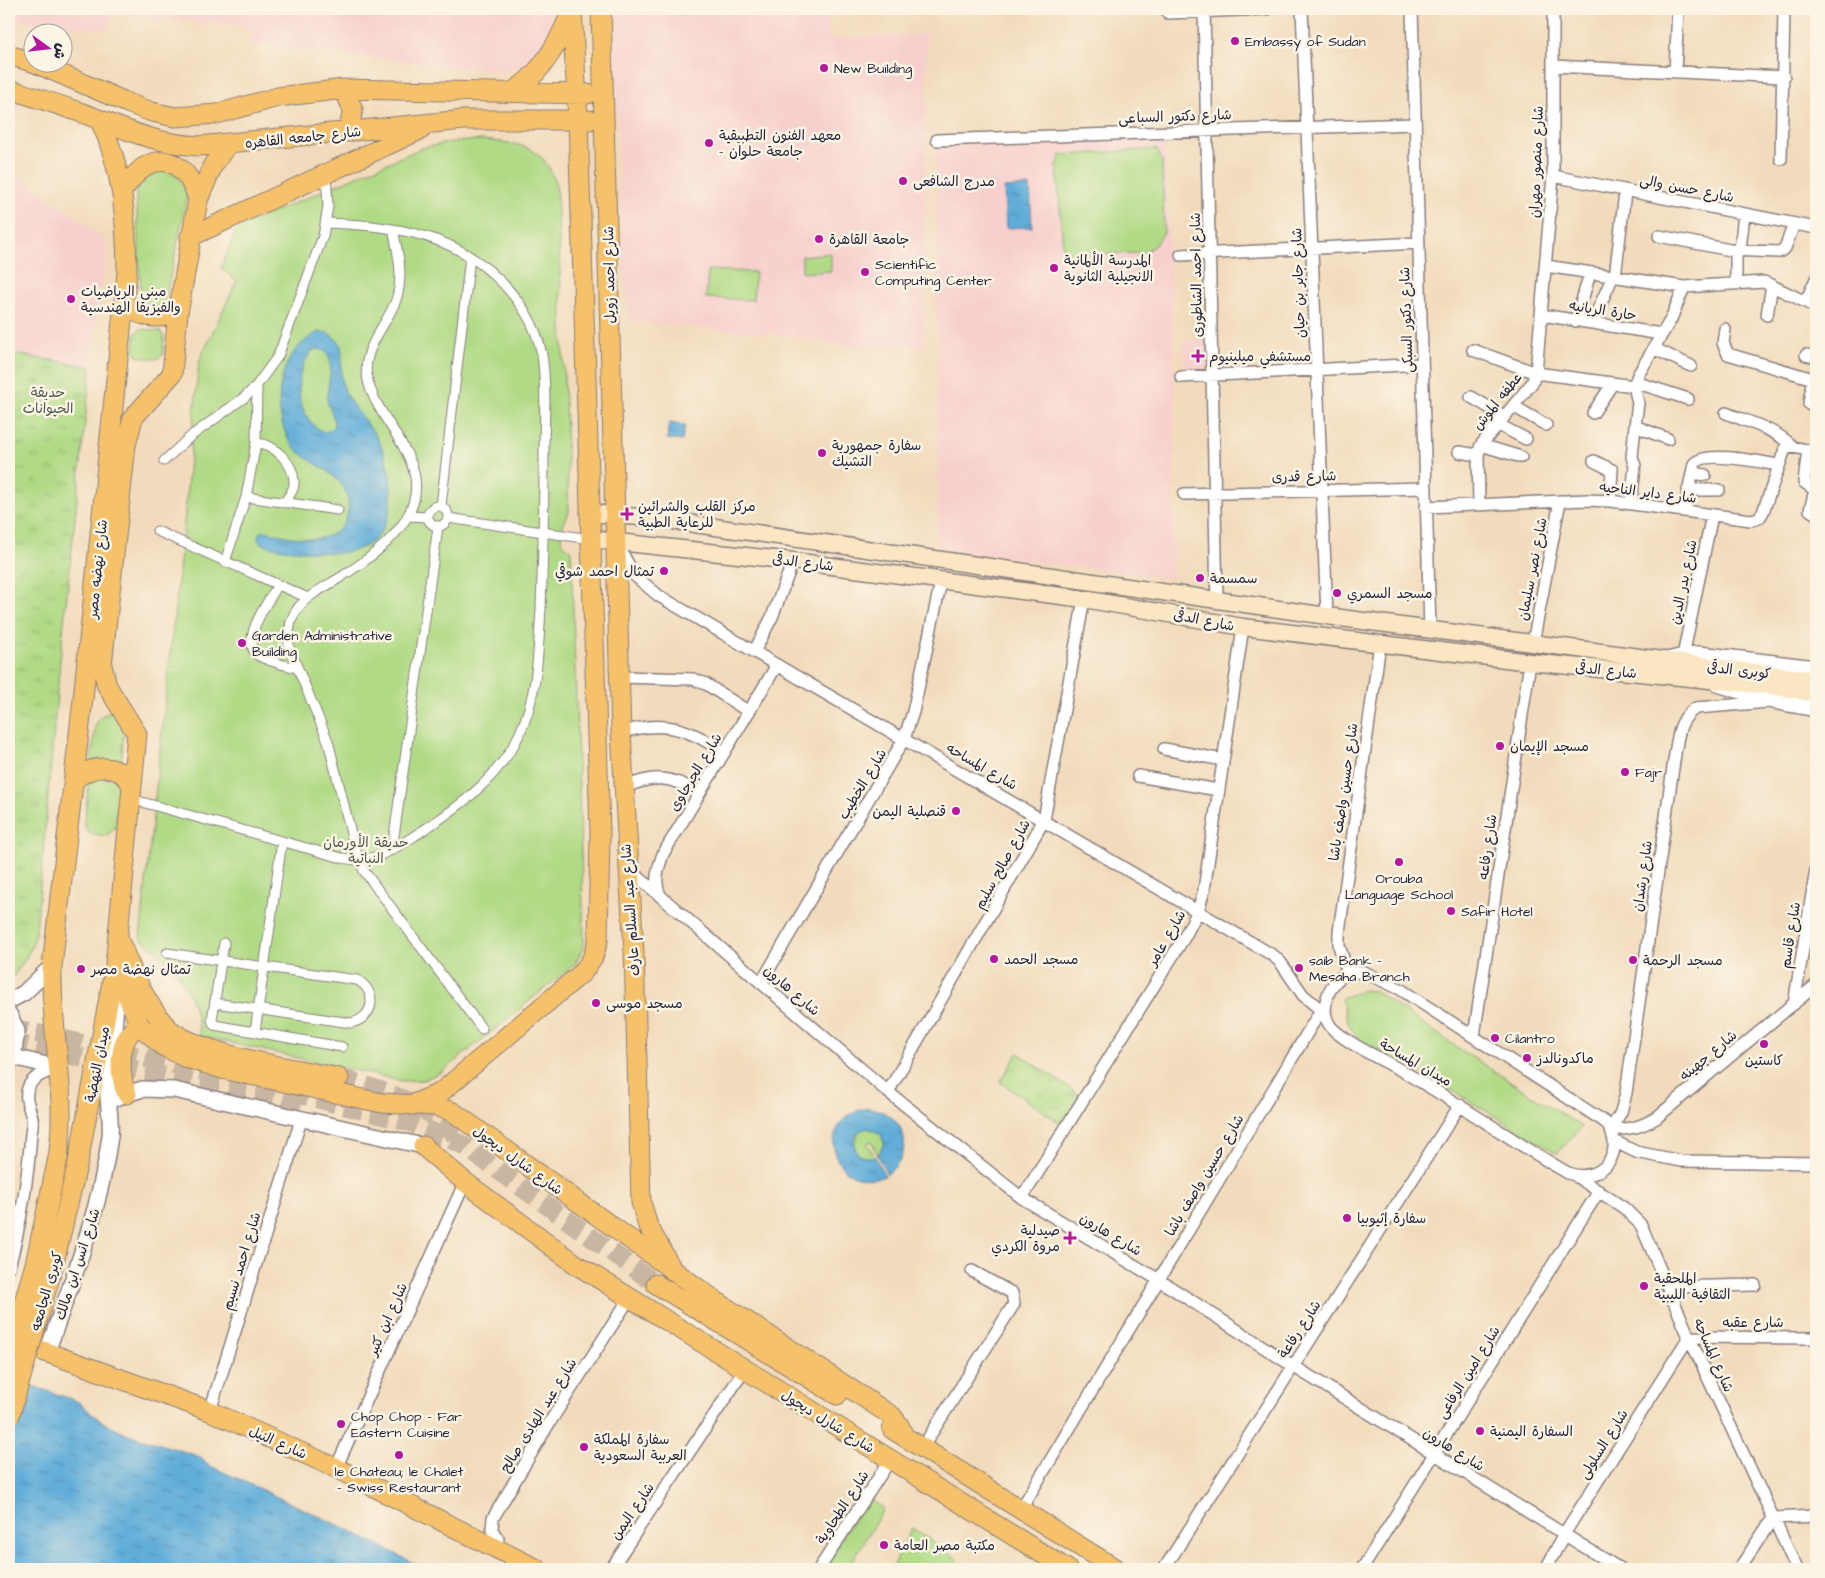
<svg xmlns="http://www.w3.org/2000/svg" width="1825" height="1578" viewBox="0 0 1825 1578" font-family="'Architects Daughter','Playpen Sans Arabic',sans-serif">
  <style>
    .built { fill: #f7d0cd }
    .green { fill: #b0da85; stroke: #697e60 }
    .park { fill: url(#park-tufts); stroke: #697e60 }
    .water { fill: url(#water-ripples); stroke: #41688a; fill-rule: evenodd }
    .lines { fill: none; stroke-linecap: round; stroke-linejoin: round }
    .ferry { stroke: #3b5a7a; stroke-width: 1; stroke-dasharray: 6 5; stroke-linecap: butt }
    .primary-tunnel { stroke: #c8b6a2; stroke-width: 19; stroke-dasharray: 19 9; stroke-linecap: butt }
    .pedestrian-casing { stroke: #8a7e7c; stroke-width: 11 }
    .minor-casing { stroke: #8a7e7c; stroke-width: 14 }
    .tertiary-casing { stroke: #8a7e7c; stroke-width: 18 }
    .secondary-casing { stroke: #8a7e7c; stroke-width: 19 }
    .primary-casing { stroke: #8a7e7c; stroke-width: 21 }
    .pedestrian { stroke: #fff; stroke-width: 9 }
    .minor { stroke: #fff; stroke-width: 11 }
    .tertiary { stroke: #fff; stroke-width: 15 }
    .secondary { stroke: #fbe6c4; stroke-width: 16 }
    .primary { stroke: #f5c16b; stroke-width: 19 }
    .primary-bridge-casing { stroke: #8a7e7c; stroke-width: 21; stroke-linecap: butt }
    .primary-bridge { stroke: #f5c16b; stroke-width: 19 }
    .poi-dot { fill: #b5179e; stroke: #fcf5e5; stroke-width: 2 }
    .labels { text-anchor: middle; stroke-width: 5; stroke-linejoin: round; paint-order: stroke }
    .poi-label { font-size: 14px; fill: #22223b; stroke: #fcf5e5; text-anchor: start }
    .street-label { font-size: 14px; fill: #22223b; stroke: #fcf5e5 }
    .park-label { font-size: 14px; fill: #4d5951; stroke: #fcf5e5 }
  </style>
  <defs>
    <pattern id="park-tufts" width="24" height="20" patternUnits="userSpaceOnUse" patternTransform="scale(1.25)"><rect width="24" height="20" fill="#b0da85"/><path d="M3 7l-1-3M5 7V3M7 7l1-3M15 17l-1-3M17 17v-4M19 17l1-3" fill="none" stroke="#97bb74"/></pattern>
    <pattern id="water-ripples" width="26" height="14" patternUnits="userSpaceOnUse" patternTransform="scale(1.25)"><rect width="26" height="14" fill="#60add9"/><path d="M2 4q2-2 4 0t4 0M15 11q2-2 4 0t4 0" fill="none" stroke="#4f8cb1"/></pattern>
  </defs>
  <rect width="100%" height="100%" fill="#fcf5e5"/>
  <filter id="ink" filterUnits="userSpaceOnUse"><feTurbulence type="fractalNoise" baseFrequency=".02" numOctaves="2"/><feDisplacementMap in="SourceGraphic" scale="10" xChannelSelector="R" yChannelSelector="G"/><feConvolveMatrix kernelMatrix="1 2 1 2 8 2 1 2 1" color-interpolation-filters="sRGB"/></filter>
  <filter id="wash" filterUnits="userSpaceOnUse"><feTurbulence type="fractalNoise" baseFrequency=".0096" numOctaves="4" result="noise"/><feDisplacementMap in="SourceGraphic" scale="20" xChannelSelector="R" yChannelSelector="G"/><feGaussianBlur stdDeviation="1.12" result="paint"/><feColorMatrix in="noise" values="0 0 0 0 0 0 0 0 0 0 0 0 0 0 0 0 0 1.4 0 .05"/><feComposite in="paint" operator="in"/></filter>
  <g filter="url(#wash)">
    <rect width="100%" height="100%" fill="#f2dbbc"/>
    <path class="built" d="M9,9H550L551,23L546,44L532,62L521,68L498,71L251,44L249,32L240,25L204,22V26H195V21L163,18V22H154V17L123,14L110,18L105,30L9,19Z
      M614,9H828L829,39L927,34L924,347H859L790,336L630,321L621,243Z
      M1158,136L1165,147L1175,389L1172,579L938,549L936,145Z
      M9,169L103,237L107,249L91,367L9,353Z
      M1184,340H1211V372H1185Z"/>
    <path class="green" d="M482,140C523,144 546,145 557,190L569,512C562,522 560,530 562,543L571,551L584,939L583,948L575,964L443,1071L424,1080L402,1081L200,1036C195,993 175,963 140,938L182,544L199,361L237,281L221,268L237,228L422,148L452,142Z
      M1157,149L1162,160L1164,233L1155,245L1144,253L1069,254L1063,248L1057,166L1061,155Z
      M162,169L176,174L187,192V198L165,301L159,308L146,307L141,298L136,192L142,178Z
      M831,253V271L802,273V256Z
      M708,270L755,272L753,300L706,298Z
      M141,329L160,331L164,336L163,355L157,359L139,357L134,352L135,334Z
      M108,712L119,713L125,722L115,828L106,836L89,833L84,825L95,728L99,718Z
      M1364,990L1375,991L1464,1052L1582,1127L1557,1153L1451,1090L1359,1040L1348,1023L1341,998Z
      M868,1128L881,1134L884,1143L878,1156L871,1141L867,1143L875,1157L867,1159L858,1154L854,1145L859,1131Z
      M867,1498L884,1508L848,1569H823Z
      M912,1528L958,1559L954,1569H892Z"/>
    <path class="park" d="M9,353L91,367L60,660L36,932C32,952 21,966 9,982Z
      M1018,1053L1084,1098L1066,1127L1000,1082Z"/>
    <path class="water" d="M1030,186L1032,227L1006,228L1004,188Z
      M318,332L329,333L340,343C345,359 337,373 345,392C354,411 372,425 381,446C397,481 399,541 351,551C341,554 330,553 320,552C307,551 265,550 258,540L259,533L265,531C291,537 335,551 347,516C349,508 349,498 345,490C334,470 311,464 296,449C273,424 275,377 294,352C301,343 309,338 318,332ZM313,350C342,344 326,387 327,399C328,409 338,420 332,429L326,432C319,431 314,426 310,421C294,400 295,370 313,350Z
      M669,423L685,425L682,441L667,439Z
      M868,1108C905,1113 918,1150 887,1174L878,1156L884,1143L881,1134L868,1128C852,1131 849,1148 862,1157H875L885,1176C831,1194 811,1119 868,1108Z
      M9,1378L77,1401L101,1421L128,1434L201,1457L206,1464L349,1530L425,1569H9Z"/>
    <g class="lines">
      <path class="ferry" d="M334,1569V1562L349,1530"/>
    </g>
  </g>
  <g filter="url(#ink)">
    <g class="lines">
      <path class="primary-tunnel" d="M9,1027L203,1071
        M9,1042L305,1107
        M339,1078C382,1090 425,1102 456,1136
        M290,1092L409,1122L463,1145L656,1284"/>
      <defs>
        <path id="pedestrian" d="M393,229C398,253 404,276 396,300C387,325 362,348 367,376C375,425 440,463 406,519C391,543 365,562 341,577C327,586 309,594 298,608C289,619 288,634 289,647L328,741L355,849L364,871L482,1029
          M256,443C274,443 294,464 294,482C295,490 288,497 284,503
          M164,461L191,436L245,397L257,385L278,356L323,236L328,206L326,174
          M246,497L338,510
          M428 516a10 10 0 1 1 20 0a10 10 0 1 1-20 0Z
          M441,506L470,257
          M407,516L427,517
          M448,518L590,539
          M157,531L308,598
          M225,562L246,497L256,443L257,385
          M278,585C269,600 238,642 259,656C269,662 285,665 297,668
          M131,799L342,858C373,865 394,849 419,833C459,807 498,779 519,735C538,695 538,652 541,609C543,557 544,505 544,453C544,421 547,387 542,355C539,339 533,324 524,310C475,237 407,226 326,223
          M392,850L438,527
          M224,943L212,1020L214,1025L342,1047
          M167,953L357,980C378,991 375,1018 351,1023L215,1003
          M255,1032L282,841"/>
        <path id="minor" d="M1204,9L1217,600
          M1302,9L1327,616
          M1412,9L1430,630
          M1168,13L1267,9
          M1553,66L1784,77
          M1675,72L1678,9
          M937,140L1415,124
          M1781,159L1784,9
          M1553,176L1816,228
          M1659,236L1730,250L1779,252L1785,248L1794,224
          M1740,250L1744,214
          M1181,255L1419,243
          M1546,266L1684,287L1764,282L1816,307
          M1615,277L1625,192
          M1736,283V250
          M1806,301L1816,279
          M1542,315L1661,334
          M1767,315L1772,285
          M1576,321L1590,273
          M1592,323L1613,276
          M1725,329L1723,343L1728,354L1810,378L1812,382L1809,404L1816,409
          M1653,348L1691,366
          M1473,350L1536,373L1634,386
          M1806,355L1816,357
          M1181,377L1422,364
          M1635,382L1688,399
          M1471,397L1504,416
          M1513,406L1546,425
          M1593,413L1613,383
          M1726,413C1748,422 1776,429 1793,447
          M1497,424L1526,439
          M1668,439L1635,426L1638,403L1634,386L1638,375L1671,319L1684,287
          M1481,445L1521,457
          M1808,450L1804,482L1815,490L1810,510L1816,514
          M1459,452L1478,455
          M1594,461L1612,470L1610,501
          M1692,473L1705,475
          M1688,490H1719
          M1184,494L1425,488
          M1479,504L1478,455L1481,445L1532,383L1536,373L1553,176V9
          M1631,504L1635,466L1632,457L1635,426
          M1426,507L1587,500L1610,501L1751,520L1759,518L1763,512L1785,449L1793,447L1816,452
          M1684,511L1694,464C1704,450 1761,462 1778,465
          M620,549L634,575L659,596L1274,956L1281,963L1303,995L1321,1010L1329,1024
          M1533,643L1560,501
          M754,652L772,617L789,572
          M1683,656L1712,515
          M620,677L693,679L706,684L749,712
          M1769,702L1696,708C1679,718 1678,736 1675,754L1626,1093L1621,1112L1611,1129C1629,1130 1641,1127 1656,1118L1816,985
          M621,733C661,719 691,728 724,753
          M1164,749L1223,760
          M1138,776L1218,790
          M623,788C654,774 671,776 700,793
          M629,869L888,1092L1022,1198L1159,1280L1293,1366L1620,1569
          M661,897C653,882 658,868 663,854L777,665
          M1364,972L1400,989L1605,1122C1629,1149 1602,1186 1568,1173C1514,1142 1463,1106 1409,1075C1392,1064 1338,1040 1329,1024C1319,1007 1330,979 1349,973C1353,972 1359,972 1364,972Z
          M1348,973L1339,946V932L1380,644
          M761,983L904,739L913,712L941,581
          M1794,1004L1816,870
          M1474,1036L1530,662
          M888,1092L1044,820L1084,599
          M1616,1142L1636,1152L1681,1161L1816,1163
          M1577,1177L1624,1208L1641,1225L1689,1337L1797,1569
          M1022,1198L1185,936L1198,911L1204,890L1243,627
          M9,1267C21,1223 28,1179 31,1133C32,1128 33,1123 32,1118C30,1108 24,1099 28,1088C33,1075 48,1072 59,1068
          M1669,1287L1755,1285
          M210,1411L301,1120
          M922,1448L1014,1304L1012,1293L972,1271
          M336,1468L465,1182
          M1021,1509L1321,1010
          M489,1546L498,1539L492,1530L493,1518L548,1425L629,1299
          M611,1569L745,1369
          M819,1569L890,1460
          M1164,1569L1460,1105
          M1362,1569L1599,1191
          M1546,1569L1564,1534L1689,1337L1816,1338
          M1739,1569L1773,1518L1816,1516"/>
        <path id="tertiary" d="M1667,660L1688,655L1699,654L1816,668
          M1718,684L1773,701L1816,709
          M9,1001L24,993L52,966
          M9,1014L17,1031L13,1057
          M9,1056L59,1068
          M116,1098L142,1089L174,1090L423,1146
          M47,1352C72,1281 100,1212 110,1136C112,1118 106,1098 108,1079C111,1049 117,1019 116,988"/>
        <path id="secondary" d="M589,513L653,518L1348,619L1816,680
          M590,539L793,561L1084,599L1243,627L1530,662L1770,686L1816,693"/>
        <path id="primary" d="M601,9L621,733L634,952L641,1202L648,1226L673,1271
          M9,55L32,62
          M33,62L130,104L152,112L175,117L217,114L278,97L344,89L588,94
          M9,89C34,97 60,105 85,114C128,130 152,143 198,146L464,120H589
          M344,89L353,110L348,132
          M512,92C540,76 558,44 570,15
          M122,190C129,183 135,173 144,167C173,150 191,175 198,200
          M190,237L422,129
          M125,305C143,318 157,320 178,313
          M74,780C94,764 118,762 132,785
          M118,938C131,968 143,1000 165,1025C190,1054 299,1069 339,1078
          M115,966L140,1026L163,1046L186,1058L222,1069L382,1103L435,1106L453,1112L713,1299L892,1416L899,1425L904,1436
          M127,1094C118,1076 117,1034 140,1026
          M411,1105L440,1093L583,972L593,957L598,941L600,833L578,119L572,9
          M423,1146L465,1182L577,1265L1067,1569
          M58,1158C68,1092 50,1031 52,966L83,699L127,272C126,217 123,170 100,120
          M78,1162L115,966L137,734L107,686L102,665L126,445L133,418L172,374L178,313L198,200L213,165L228,144
          M656,1284L837,1395
          M15,1341L210,1411L336,1468L537,1569
          M892,1429L1116,1569"/>
      </defs>
      <use href="#pedestrian" class="pedestrian-casing"/>
      <use href="#minor" class="minor-casing"/>
      <use href="#tertiary" class="tertiary-casing"/>
      <use href="#secondary" class="secondary-casing"/>
      <use href="#primary" class="primary-casing"/>
      <use href="#pedestrian" class="pedestrian"/>
      <use href="#minor" class="minor"/>
      <use href="#tertiary" class="tertiary"/>
      <use href="#secondary" class="secondary"/>
      <use href="#primary" class="primary"/>
      <defs>
        <path id="primary-bridge" d="M9,1353L35,1264L58,1158
          M9,1418L53,1267L78,1162"/>
      </defs>
      <use href="#primary-bridge" class="primary-bridge-casing"/>
      <use href="#primary-bridge" class="primary-bridge"/>
    </g>
  </g>
  <g class="poi-dot">
    <circle cx="1235" cy="41" r="5"/>
    <circle cx="824" cy="68" r="5"/>
    <circle cx="709" cy="143" r="5"/>
    <circle cx="903" cy="181" r="5"/>
    <circle cx="819" cy="239" r="5"/>
    <circle cx="1054" cy="268" r="5"/>
    <circle cx="865" cy="272" r="5"/>
    <circle cx="71" cy="299" r="5"/>
    <path d="M1195.5 348.5h5v5h5v5h-5v5h-5v-5h-5v-5h5z"/>
    <circle cx="822" cy="453" r="5"/>
    <path d="M624.5 506.5h5v5h5v5h-5v5h-5v-5h-5v-5h5z"/>
    <circle cx="664" cy="571" r="5"/>
    <circle cx="1200" cy="578" r="5"/>
    <circle cx="1337" cy="593" r="5"/>
    <circle cx="242" cy="643" r="5"/>
    <circle cx="1500" cy="746" r="5"/>
    <circle cx="1625" cy="772" r="5"/>
    <circle cx="956" cy="811" r="5"/>
    <circle cx="1399" cy="862" r="5"/>
    <circle cx="1451" cy="911" r="5"/>
    <circle cx="994" cy="959" r="5"/>
    <circle cx="1633" cy="960" r="5"/>
    <circle cx="1299" cy="968" r="5"/>
    <circle cx="81" cy="969" r="5"/>
    <circle cx="596" cy="1003" r="5"/>
    <circle cx="1495" cy="1038" r="5"/>
    <circle cx="1764" cy="1044" r="5"/>
    <circle cx="1527" cy="1058" r="5"/>
    <circle cx="1347" cy="1218" r="5"/>
    <path d="M1067.5 1230.5h5v5h5v5h-5v5h-5v-5h-5v-5h5z"/>
    <circle cx="1644" cy="1286" r="5"/>
    <circle cx="341" cy="1424" r="5"/>
    <circle cx="1480" cy="1431" r="5"/>
    <circle cx="584" cy="1447" r="5"/>
    <circle cx="399" cy="1455" r="5"/>
    <circle cx="884" cy="1545" r="5"/>
  </g>
  <g class="labels">
    <g class="poi-label">
      <text x="1245" y="46">Embassy of Sudan</text>
      <text x="834" y="73">New Building</text>
      <text x="719" y="140">معهد الفنون التطبيقية<tspan x="719" dy="16">- جامعة حلوان</tspan></text>
      <text x="913" y="186">مدرج الشافعى</text>
      <text x="829" y="244">جامعة القاهرة</text>
      <text x="1064" y="265">المدرسة الألمانية<tspan x="1064" dy="16">الانجيلية الثانوية</tspan></text>
      <text x="875" y="269">Scientific<tspan x="875" dy="16">Computing Center</tspan></text>
      <text x="81" y="296">مبنى الرياضيات<tspan x="81" dy="16">والفيزيقا الهندسية</tspan></text>
      <text x="1209" y="361">مستشفي ميلينيوم</text>
      <text x="832" y="450">سفارة جمهورية<tspan x="832" dy="16">التشيك</tspan></text>
      <text x="638" y="511">مركز القلب والشرائين<tspan x="638" dy="16">للرعاية الطبية</tspan></text>
      <text x="654" y="576" text-anchor="end">تمثال احمد شوقي</text>
      <text x="1210" y="583">سمسمة</text>
      <text x="1347" y="598">مسجد السمري</text>
      <text x="252" y="640">Garden Administrative<tspan x="252" dy="16">Building</tspan></text>
      <text x="1510" y="751">مسجد الإيمان</text>
      <text x="1635" y="777">Fajr</text>
      <text x="946" y="816" text-anchor="end">قنصلية اليمن</text>
      <text x="1399" y="883" text-anchor="middle">Orouba<tspan x="1399" dy="16">Language School</tspan></text>
      <text x="1461" y="916">Safir Hotel</text>
      <text x="1004" y="964">مسجد الحمد</text>
      <text x="1309" y="965">saib Bank -<tspan x="1309" dy="16">Mesaha Branch</tspan></text>
      <text x="1643" y="965">مسجد الرحمة</text>
      <text x="91" y="974">تمثال نهضة مصر</text>
      <text x="606" y="1008">مسجد موسى</text>
      <text x="1505" y="1043">Cilantro</text>
      <text x="1537" y="1063">ماكدونالدز</text>
      <text x="1764" y="1065" text-anchor="middle">كاستين</text>
      <text x="1357" y="1223">سفارة إثيوبيا</text>
      <text x="1060" y="1235" text-anchor="end">صيدلية<tspan x="1060" dy="16">مروة الكردي</tspan></text>
      <text x="1654" y="1283">الملحقية<tspan x="1654" dy="16">الثقافية الليبية</tspan></text>
      <text x="351" y="1421">Chop Chop - Far<tspan x="351" dy="16">Eastern Cuisine</tspan></text>
      <text x="1490" y="1436">السفارة اليمنية</text>
      <text x="594" y="1444">سفارة المملكة<tspan x="594" dy="16">العربية السعودية</tspan></text>
      <text x="399" y="1476" text-anchor="middle">le Chateau; le Chalet<tspan x="399" dy="16">- Swiss Restaurant</tspan></text>
      <text x="894" y="1550">مكتبة مصر العامة</text>
    </g>
    <g class="street-label">
      <text transform="translate(1175 116) rotate(-2)" y="5">شارع دكتور السباعى</text>
      <text transform="translate(303 137) rotate(-6)" y="5">شارع جامعه القاهره</text>
      <text transform="translate(1536 162) rotate(-88)" y="5">شارع منصور مهران</text>
      <text transform="translate(1687 188) rotate(11)" y="5">شارع حسن والى</text>
      <text transform="translate(609 275) rotate(-91)" y="5">شارع احمد زويل</text>
      <text transform="translate(1196 275) rotate(-91)" y="5">شارع احمد الشاطورى</text>
      <text transform="translate(1298 283) rotate(-92)" y="5">شارع جابر بن حيان</text>
      <text transform="translate(1603 310) rotate(9)" y="5">حارة الريانيه</text>
      <text transform="translate(1406 320) rotate(-92)" y="5">شارع دكتور السبكى</text>
      <text transform="translate(1497 401) rotate(-51)" y="5">عطفه الموش</text>
      <text transform="translate(1304 476) rotate(-1)" y="5">شارع قدرى</text>
      <text transform="translate(1648 492) rotate(7)" y="5">شارع داير الناحيه</text>
      <text transform="translate(803 562) rotate(7)" y="5">شارع الدقى</text>
      <text transform="translate(97 569) rotate(-84)" y="5">شارع نهضه مصر</text>
      <text transform="translate(1532 569) rotate(-79)" y="5">شارع نصر سليمان</text>
      <text transform="translate(1683 582) rotate(-78)" y="5">شارع بدر الدين</text>
      <text transform="translate(1204 620) rotate(11)" y="5">شارع الدقى</text>
      <text transform="translate(1606 670) rotate(6)" y="5">شارع الدقى</text>
      <text transform="translate(1739 670) rotate(6)" y="5">كوبرى الدقى</text>
      <text transform="translate(982 766) rotate(30)" y="5">شارع المساحه</text>
      <text transform="translate(695 772) rotate(-59)" y="5">شارع الجرجاوى</text>
      <text transform="translate(862 784) rotate(-59)" y="5">شارع الخطيب</text>
      <text transform="translate(1343 792) rotate(-82)" y="5">شارع حسين واصف باشا</text>
      <text transform="translate(1487 847) rotate(-82)" y="5">شارع رفاعه</text>
      <text transform="translate(1002 864) rotate(-61)" y="5">شارع صالح سليم</text>
      <text transform="translate(1642 876) rotate(-82)" y="5">شارع رشدان</text>
      <text transform="translate(630 910) rotate(-94)" y="5">شارع عبد السلام عارف</text>
      <text transform="translate(1790 935) rotate(-81)" y="5">شارع قاسم</text>
      <text transform="translate(1166 938) rotate(-60)" y="5">شارع عامر</text>
      <text transform="translate(792 990) rotate(41)" y="5">شارع هارون</text>
      <text transform="translate(1708 1055) rotate(-40)" y="5">شارع جهينه</text>
      <text transform="translate(1416 1062) rotate(30)" y="5">ميدان المساحة</text>
      <text transform="translate(97 1064) rotate(-79)" y="5">ميدان النهضة</text>
      <text transform="translate(518 1160) rotate(36)" y="5">شارع شارل ديجول</text>
      <text transform="translate(1204 1175) rotate(-59)" y="5">شارع حسين واصف باشا</text>
      <text transform="translate(1111 1234) rotate(31)" y="5">شارع هارون</text>
      <text transform="translate(241 1261) rotate(-73)" y="5">شارع احمد نسيم</text>
      <text transform="translate(77 1264) rotate(-72)" y="5">شارع انس ابن مالك</text>
      <text transform="translate(46 1291) rotate(-74)" y="5">كوبرى الجامعه</text>
      <text transform="translate(387 1319) rotate(-66)" y="5">شارع ابن كثير</text>
      <text x="1753" y="1327">شارع عقبه</text>
      <text transform="translate(1299 1329) rotate(-57)" y="5">شارع رفاعة</text>
      <text transform="translate(1714 1355) rotate(66)" y="5">شارع المساحه</text>
      <text transform="translate(1468 1372) rotate(-58)" y="5">شارع امين الرفاعى</text>
      <text transform="translate(538 1415) rotate(-58)" y="5">شارع عبد الهادى صالح</text>
      <text transform="translate(828 1421) rotate(32)" y="5">شارع شارل ديجول</text>
      <text transform="translate(278 1442) rotate(24)" y="5">شارع النيل</text>
      <text transform="translate(1603 1444) rotate(-58)" y="5">شارع السلولى</text>
      <text transform="translate(1454 1449) rotate(32)" y="5">شارع هارون</text>
      <text transform="translate(842 1507) rotate(-57)" y="5">شارع الطحاوية</text>
      <text transform="translate(632 1511) rotate(-56)" y="5">شارع اليمن</text>
    </g>
    <g class="park-label">
      <text x="48" y="397">حديقة<tspan x="48" dy="16">الحيوانات</tspan></text>
      <text x="366" y="847">حديقة الأورمان<tspan x="366" dy="16">النباتية</tspan></text>
    </g>
  </g>
  <rect width="1825" height="1578" fill="none" stroke="#fcf5e5" stroke-width="30"/>
  <g transform="translate(48 48) rotate(105)"><circle r="24" fill="#fcf5e5" stroke="#a5a1a1"/>
  <path d="M0-4L9 19L0 12L-9 19Z" fill="#b5179e"/>
  <text y="-8" font-size="14" font-weight="bold" text-anchor="middle" fill="#22223b">ش</text>
  </g>
</svg>
